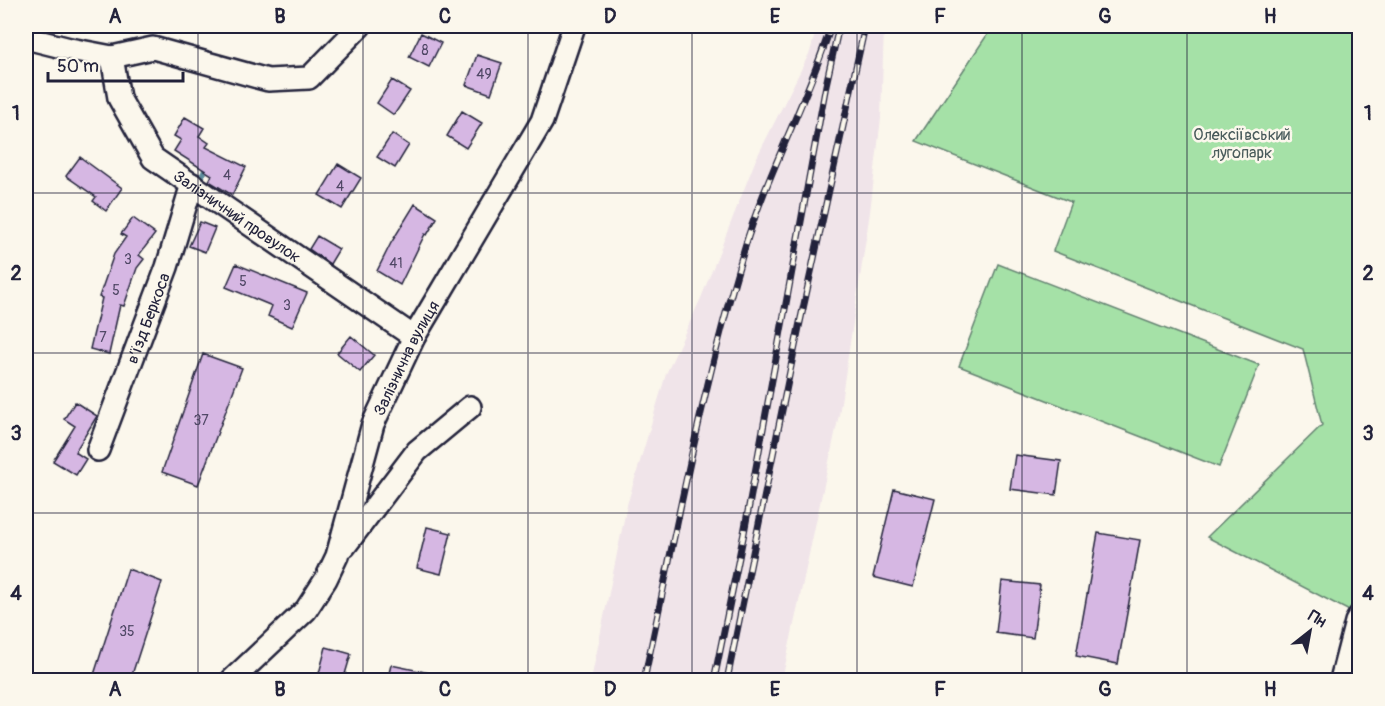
<svg xmlns="http://www.w3.org/2000/svg" width="1385" height="706" viewBox="0 0 1385 706" font-family="Pangolin,sans-serif">
  <style>
    .built { fill: #f0e4e9 }
    .green { fill: #a5e1a7; stroke: #648271; stroke-width: 1.5 }
    .lines { fill: none; stroke-linecap: round; stroke-linejoin: round }
    .stream { stroke: #5d8e9d; stroke-width: 5 }
    .building { fill: #d6b7e3; stroke: #22223b; stroke-width: 1.5 }
    .minor-casing { stroke: #22223b; stroke-width: 26 }
    .minor { stroke: #fbf7ec; stroke-width: 21 }
    .rail-casing { stroke: #22223b; stroke-width: 7 }
    .rail { stroke: #fbf7ec; stroke-width: 4.5; stroke-dasharray: 14; stroke-linecap: butt }
    .grid { fill: none; stroke: #22223b; stroke-width: 1.5; stroke-opacity: 0.55 }
    .labels { text-anchor: middle; stroke-width: 5; stroke-linejoin: round; paint-order: stroke }
    .number-label { font-size: 14px; fill: #4f4765 }
    .park-label { font-size: 16px; fill: #495b5b; stroke: #fbf7ec }
    .street-label { font-size: 16px; fill: #22223b; stroke: #fbf7ec }
    .neatline { fill: none; stroke: #22223b; stroke-width: 2 }
    .grid-label { font-size: 20px; text-anchor: middle; font-weight: bold; fill: #22223b }
  </style>
  <rect width="100%" height="100%" fill="#fbf7ec"/>
  <filter id="ink" filterUnits="userSpaceOnUse"><feTurbulence type="fractalNoise" baseFrequency=".0167" numOctaves="2"/><feDisplacementMap in="SourceGraphic" scale="12" xChannelSelector="R" yChannelSelector="G"/><feConvolveMatrix kernelMatrix="1 2 1 2 8 2 1 2 1" color-interpolation-filters="sRGB"/></filter>
  <g filter="url(#ink)">
    <path class="built" d="M817,26H884L881,118L870,212L839,415L782,680H591L627,505L666,374L701,298L756,159L810,52Z"/>
    <path class="green" d="M993,26H1359V616L1207,537L1322,425L1303,349L1053,251L1071,202L916,141Z
      M998,264L1259,365L1219,467L959,366Z"/>
    <g class="lines">
      <path class="stream" d="M198,184L207,165"/>
    </g>
    <path class="building" d="M421,33L441,43L429,67L409,57Z
      M477,55L502,63L491,94L466,85Z
      M392,80L410,91L394,115L377,103Z
      M462,111L482,123L466,148L447,136Z
      M185,117L204,128L199,136L209,143L206,147L246,167L232,195L209,181L212,175L174,151L181,140L174,136Z
      M392,134L409,145L395,168L377,157Z
      M80,157L122,188L106,211L93,201L96,197L66,176Z
      M338,164L361,178L342,209L319,195Z
      M415,204L437,218L427,235L425,234L400,285L377,271L391,243Z
      M133,218L155,234L139,255L144,259L137,268L124,306L120,305L109,354L90,349L102,298L99,297L114,254L126,237L121,234Z
      M200,222L215,228L205,252L189,246Z
      M317,236L339,249L330,264L309,249Z
      M236,264L307,293L292,327L268,316L272,306L226,287Z
      M351,336L374,355L360,372L337,353Z
      M203,354L242,368L198,485L162,472Z
      M75,402L97,416L75,452L86,459L76,475L53,461L75,426L64,419Z
      M1015,455L1061,461L1056,495L1010,489Z
      M894,489L935,499L913,587L873,577Z
      M427,527L451,533L441,574L417,568Z
      M1098,533L1140,540L1118,664L1076,656Z
      M128,569L162,582L130,681H92Z
      M1002,581L1040,585L1033,638L996,633Z
      M326,647L351,654L343,681H317Z
      M391,665L435,674L434,681H387Z"/>
    <g class="lines">
      <defs>
        <g id="minor">
          <path d="M26,38L70,49L112,57L153,48L268,80L309,78L360,26"/>
          <path id="s1" d="M112,57L119,98L153,158L414,337"/>
          <path id="s2" d="M98,450L167,267L192,184"/>
          <path d="M345,546L417,451L470,407"/>
          <path id="s3" d="M232,680L306,610L326,579L337,556L373,424L414,337L542,121L574,26"/>
          <path d="M1341,680L1356,622L1360,615"/>
        </g>
      </defs>
      <use href="#minor" class="minor-casing"/>
      <use href="#minor" class="minor"/>
      <defs>
        <path id="rail" d="M644,680C675,537 701,391 744,250C767,173 807,102 831,26
          M714,680L744,533L826,85L839,26
          M727,680L799,327L865,26"/>
      </defs>
      <use href="#rail" class="rail-casing"/>
      <use href="#rail" class="rail"/>
    </g>
  </g>
  <path class="grid" d="M198,26V680M363,26V680M528,26V680M692,26V680M857,26V680M1022,26V680M1187,26V680M26,193H1360M26,353H1360M26,513H1360"/>
  <g class="labels">
    <g class="number-label">
      <text x="425" y="55">8</text>
      <text x="484" y="79">49</text>
      <text x="227" y="180">4</text>
      <text x="340" y="191">4</text>
      <text x="128" y="264">3</text>
      <text x="396" y="268">41</text>
      <text x="243" y="286">5</text>
      <text x="116" y="295">5</text>
      <text x="287" y="310">3</text>
      <text x="103" y="342">7</text>
      <text x="201" y="425">37</text>
      <text x="127" y="636">35</text>
    </g>
    <g class="park-label">
      <text x="1242" y="140">Олексіївський<tspan x="1242" dy="18">лугопарк</tspan></text>
    </g>
    <g class="street-label">
      <text dy="6" stroke="none"><textPath href="#s1" startOffset="213">Залізничний провулок</textPath></text>
      <text dy="6" stroke="none"><textPath href="#s2" startOffset="141">в’їзд Беркоса</textPath></text>
      <text dy="6" stroke="none"><textPath href="#s3" startOffset="375">Залізнична вулиця</textPath></text>
    </g>
  </g>
  <rect width="1385" height="706" fill="none" stroke="#fbf7ec" stroke-width="66"/>
  <g transform="translate(1310 631) rotate(31)" stroke="#fbf7ec" stroke-width="4.5" paint-order="stroke">
  <path d="M0-4.5L10 22L0 15L-10 22Z" fill="#22223b"/>
  <text y="-9" font-size="16" font-weight="bold" text-anchor="middle" fill="#22223b">Пн</text>
  </g>
  <path d="M48 72v9h135v-9" fill="none" stroke="#22223b" stroke-width="3"/>
  <text x="57" y="72" font-size="18" fill="#22223b" stroke="#fbf7ec" stroke-width="4.5" paint-order="stroke">50 m</text>
  <rect x="33" y="33" width="1319" height="640" class="neatline"/>
  <g class="grid-label">
    <text x="115" y="23">A</text>
    <text x="280" y="23">B</text>
    <text x="445" y="23">C</text>
    <text x="610" y="23">D</text>
    <text x="775" y="23">E</text>
    <text x="940" y="23">F</text>
    <text x="1105" y="23">G</text>
    <text x="1270" y="23">H</text>
    <text x="16" y="120">1</text>
    <text x="1368" y="120">1</text>
    <text x="16" y="280">2</text>
    <text x="1368" y="280">2</text>
    <text x="16" y="440">3</text>
    <text x="1368" y="440">3</text>
    <text x="16" y="600">4</text>
    <text x="1368" y="600">4</text>
    <text x="115" y="696">A</text>
    <text x="280" y="696">B</text>
    <text x="445" y="696">C</text>
    <text x="610" y="696">D</text>
    <text x="775" y="696">E</text>
    <text x="940" y="696">F</text>
    <text x="1105" y="696">G</text>
    <text x="1270" y="696">H</text>
  </g>
</svg>
